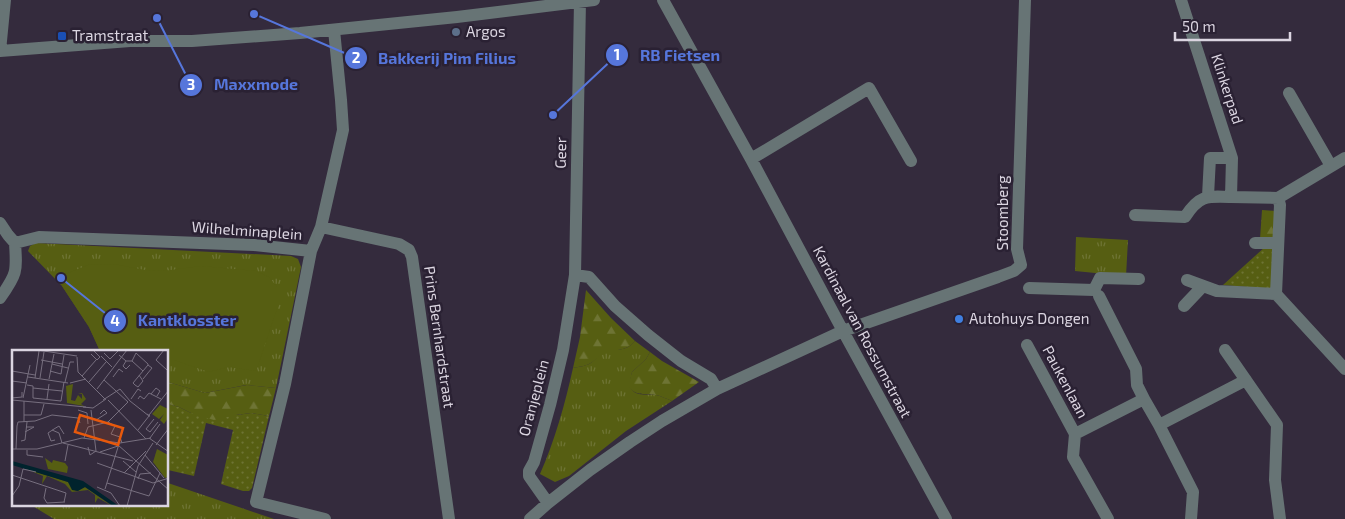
<svg xmlns="http://www.w3.org/2000/svg" width="1345" height="519" viewBox="0 0 1345 519" font-family="'Exo 2',sans-serif">
  <style>
    .grass { fill: url(#grass-dots) }
    .forest { fill: url(#forest-firs) }
    .park { fill: url(#park-tufts) }
    .garden { fill: #565e12 }
    .lines { fill: none; stroke-linecap: round; stroke-linejoin: round }
    .minor { stroke: #677475; stroke-width: 12 }
    .service-dot { fill: #5c6f8a; stroke: #2a2133; stroke-width: 2 }
    .transit-dot { fill: #1a4fb4; stroke: #2a2133; stroke-width: 2 }
    .shop-dot { fill: #3f7fe0; stroke: #2a2133; stroke-width: 2 }
    .labels { text-anchor: middle; stroke-width: 5; stroke-linejoin: round; paint-order: stroke }
    .poi-label { font-size: 15px; fill: #dbd5e1; stroke: #2a2133; text-anchor: start }
    .street-label { font-size: 15px; fill: #dbd5e1; stroke: #2a2133 }
    .inset-road { fill: none; stroke: #776f7f; stroke-width: 1 }
    .view { fill: #e8590c; fill-opacity: 0.15; stroke: #e8590c; stroke-width: 2.5 }
    .inset-edge { fill: none; stroke: #dbd5e1; stroke-width: 2.5 }
    .leader { fill: none; stroke: #5676db; stroke-width: 2 }
    .callout-dot { fill: #5676db; stroke: #2a2133; stroke-width: 2 }
    .mark-label { font-size: 15px; text-anchor: middle; font-weight: bold; fill: #fff }
    .callout-label { font-size: 16px; text-anchor: middle; font-weight: bold; fill: #5676db; stroke: #2a2133; stroke-width: 5; stroke-linejoin: round; paint-order: stroke }
  </style>
  <defs>
    <pattern id="grass-dots" width="8" height="8" patternUnits="userSpaceOnUse" patternTransform="scale(1.25)"><rect width="8" height="8" fill="#565e12"/><path d="M2 2h.1M6 6h.1" fill="none" stroke="#6e7434" stroke-width="1.8" stroke-linecap="round"/></pattern>
    <pattern id="forest-firs" width="22" height="20" patternUnits="userSpaceOnUse" patternTransform="scale(1.25)"><rect width="22" height="20" fill="#565e12"/><path d="M5 1l3.5 6h-7zM16 11l3.5 6h-7z" fill="#6e7434"/></pattern>
    <pattern id="park-tufts" width="24" height="20" patternUnits="userSpaceOnUse" patternTransform="scale(1.25)"><rect width="24" height="20" fill="#565e12"/><path d="M3 7l-1-3M5 7V3M7 7l1-3M15 17l-1-3M17 17v-4M19 17l1-3" fill="none" stroke="#6e7434"/></pattern>
  </defs>
  <rect width="100%" height="100%" fill="#342b3d"/>
  <path class="grass" d="M1266,246L1273,247L1271,289L1223,285Z
    M168,404L179,407L191,413L237,415L251,413L269,416L252,488L249,491H243L221,484L233,430L206,423L194,476L168,470Z"/>
  <path class="forest" d="M1262,210L1275,211L1273,240L1260,239Z
    M586,290L611,318L635,341C625,353 615,348 602,354C597,357 594,362 589,364C585,366 578,367 573,368L580,337Z
    M650,352L662,361L699,382L672,401C667,399 661,396 656,395C645,393 636,397 628,386L632,372L646,359Z
    M168,382L205,393L247,385L276,388L269,416L251,413L236,415L214,420L203,417L191,413L179,407L168,404Z"/>
  <path class="park" d="M1076,237L1128,240L1126,276L1075,271Z
    M36,243L291,256L298,259L301,267L276,388L246,385L205,393L168,382V352L100,351L89,327L62,286L28,251L30,246Z
    M635,341L650,352L646,359L632,372L629,386C636,398 645,393 656,395C661,396 667,399 672,401L626,431L569,476L555,482L540,474C555,440 565,404 573,368C578,367 585,366 589,364C594,362 597,356 602,353C614,346 623,355 635,341Z
    M168,483L274,519H54L31,505H168Z"/>
  <path class="garden" d="M114,264L145,270L163,271L201,266L256,271L269,277L277,287V309L256,371L228,367L209,372L174,360H168V352L100,351L89,327L62,286L63,275L88,265Z"/>
  <g class="lines">
    <path class="minor" d="M663,0L751,159L843,331L946,519
      M1181,0L1232,158L1231,197L1278,198
      M0,51L130,41H192L300,33L457,17L594,0
      M0,51L5,0
      M1289,93L1331,166
      M751,159L869,88L911,161
      M1208,196L1210,158H1232
      M1278,198L1345,158
      M1135,215L1185,217C1199,195 1207,196 1231,197
      M0,223L8,235L15,243L39,237L254,245L311,251L285,384L256,502L325,519
      M321,227L399,244L409,250L412,257L449,519
      M1255,243H1278
      M311,251L321,227L343,130L341,100L334,30
      M575,275L580,1
      M1187,280L1217,291L1276,294L1280,205L1278,198
      M1029,288L1094,290L1100,278L1139,279
      M1276,294L1345,369
      M1099,296L1136,369L1137,385L1144,399
      M0,298C17,274 17,272 15,243
      M1184,306L1202,287
      M1027,345L1075,434L1073,457L1108,519
      M1225,350L1277,425L1275,480L1280,519
      M1159,425L1193,492L1191,519
      M1075,434L1144,399L1159,425L1246,380
      M548,503L529,476V471L534,462L550,405L563,350L575,275L589,277L615,306L648,335L681,361L711,379L717,389
      M530,519L548,503L590,470L630,442L662,421L717,389L843,331L998,277L1014,271L1021,265L1017,249L1025,0"/>
  </g>
  <circle class="service-dot" cx="456" cy="32" r="5"/>
  <rect class="transit-dot" x="57" y="31" width="10" height="10" rx="2.5"/>
  <circle class="shop-dot" cx="959" cy="319" r="5"/>
  <g class="labels">
    <g class="poi-label">
      <text x="466" y="37">Argos</text>
      <text x="72" y="41">Tramstraat</text>
      <text x="969" y="324">Autohuys Dongen</text>
    </g>
    <g class="street-label">
      <text transform="translate(1227 89) rotate(72)" y="5">Klinkerpad</text>
      <text transform="translate(561 153) rotate(-89)" y="5">Geer</text>
      <text transform="translate(1003 213) rotate(-90)" y="5">Stoomberg</text>
      <text transform="translate(247 231) rotate(4)" y="5">Wilhelminaplein</text>
      <text transform="translate(862 332) rotate(62)" y="5">Kardinaal van Rossumstraat</text>
      <text transform="translate(439 337) rotate(82)" y="5">Prins Bernhardstraat</text>
      <text transform="translate(1065 382) rotate(62)" y="5">Paukenlaan</text>
      <text transform="translate(534 398) rotate(-75)" y="5">Oranjeplein</text>
    </g>
  </g>
  <g transform="translate(12 350)">
    <rect width="156" height="156" fill="#342b3d"/>
    <path d="M61,34L59,50L63,51L66,45L70,49V44H66L70,43L74,49L69,54L72,56L55,53L54,36ZM12,118L56,132L64,141L73,137L100,156L86,148L83,153V145L76,140L60,142L53,134L35,126L30,134L31,126Z" fill="#565e12"/>
    <path d="M145,99L156,105V127L153,128L141,112Z" fill="#565e12"/>
    <path d="M148,55L156,59V68L152,74L148,70L152,64L147,69L140,64ZM33,108L40,113L41,110L53,113L56,117L55,123L36,119Z" fill="#565e12"/>
    <path d="M0,111L71,131L107,156H101L73,137L66,141L60,140L56,132L0,115Z" fill="#00232d"/>
    <path class="inset-road" d="M25,0L65,6M152,0L144,10L155,20M92,3L98,9L107,0M79,4L85,10L88,7L81,0M107,5L114,11H120M89,6L100,17M65,7L66,22L93,49M29,10L50,14M114,11L111,16L114,19L118,15M40,14L56,18M0,21L23,25M38,21L49,24L52,5M70,26L84,10M16,27L56,33M101,27L107,19L111,22M23,28L27,1M28,28L32,2M37,29L42,4M131,29L140,18L136,15M0,31L15,33M53,32L58,12H62M77,32L94,12M58,33L74,29M15,35L21,36V48L49,51M123,35L121,33L136,15V14L124,3L120,11L131,21M123,35L126,37L131,31L127,25M21,38L50,41M85,39L115,0M139,44L144,38L148,41L145,46M0,48L10,47V42M11,48L18,15M35,49L37,34M119,49L126,39L129,41M126,49L128,46L132,49L137,43L149,49M0,50L74,57M91,50L108,39L118,51L137,66H138L135,64M96,50L134,89M12,51V72M49,51L52,32M71,57L81,58L94,49M66,60L75,63L76,74M79,60L84,101M12,65H29L32,54M137,65L157,40M142,69L134,79L138,82L146,72M84,70L95,63L92,60L88,64M96,72L103,76L99,84L108,87L110,93M5,76L6,72L23,71L40,65L66,68L68,73M40,80L47,83L50,93M126,80L137,66M13,82L22,77H14M72,88L76,77L96,72L116,52L92,30M137,88L157,102M138,88L148,74M43,90L39,91L36,83L42,79L47,76L52,84M9,91L13,90L15,72M51,93L121,111M106,95L157,140M144,95L157,78M76,97L78,105L84,101M0,99H25L70,88L108,93L139,88M4,99L5,76M15,100V105L31,107M88,102L106,96M133,105L152,128M53,111L56,95M111,111L124,122M85,113L141,133L157,128M112,123L134,101M0,125L54,143L52,152M126,129L128,124L139,123M95,133L137,146L148,123M85,137L99,143L108,156M34,138L32,148L35,153L53,152M93,139L107,94M0,146L7,136L11,119L24,122M115,156L126,116L141,93"/>
    <path class="view" d="M68,65L111,78L106,95L63,82Z"/>
    <rect width="156" height="156" class="inset-edge"/>
  </g>
  <path class="leader" d="M553 115L617 55M254 14L356 58M157 18L191 85M61 278L115 321"/>
  <g class="callout-dot">
    <circle cx="553" cy="115" r="5"/>
    <circle cx="254" cy="14" r="5"/>
    <circle cx="157" cy="18" r="5"/>
    <circle cx="61" cy="278" r="5"/>
    <circle cx="617" cy="55" r="12"/>
    <circle cx="356" cy="58" r="12"/>
    <circle cx="191" cy="85" r="12"/>
    <circle cx="115" cy="321" r="12"/>
  </g>
  <g class="mark-label">
    <text x="617" y="60">1</text>
    <text x="356" y="63">2</text>
    <text x="191" y="90">3</text>
    <text x="115" y="326">4</text>
  </g>
  <g class="callout-label">
    <text x="680" y="61">RB Fietsen</text>
    <text x="447" y="64">Bakkerij Pim Filius</text>
    <text x="256" y="90">Maxxmode</text>
    <text x="187" y="326">Kantklosster</text>
  </g>
  <path d="M1175 32v8h115v-8" fill="none" stroke="#dbd5e1" stroke-width="2.5"/>
  <text x="1182" y="32" font-size="15" fill="#dbd5e1" stroke="#2a2133" stroke-width="4" paint-order="stroke">50 m</text>
</svg>
